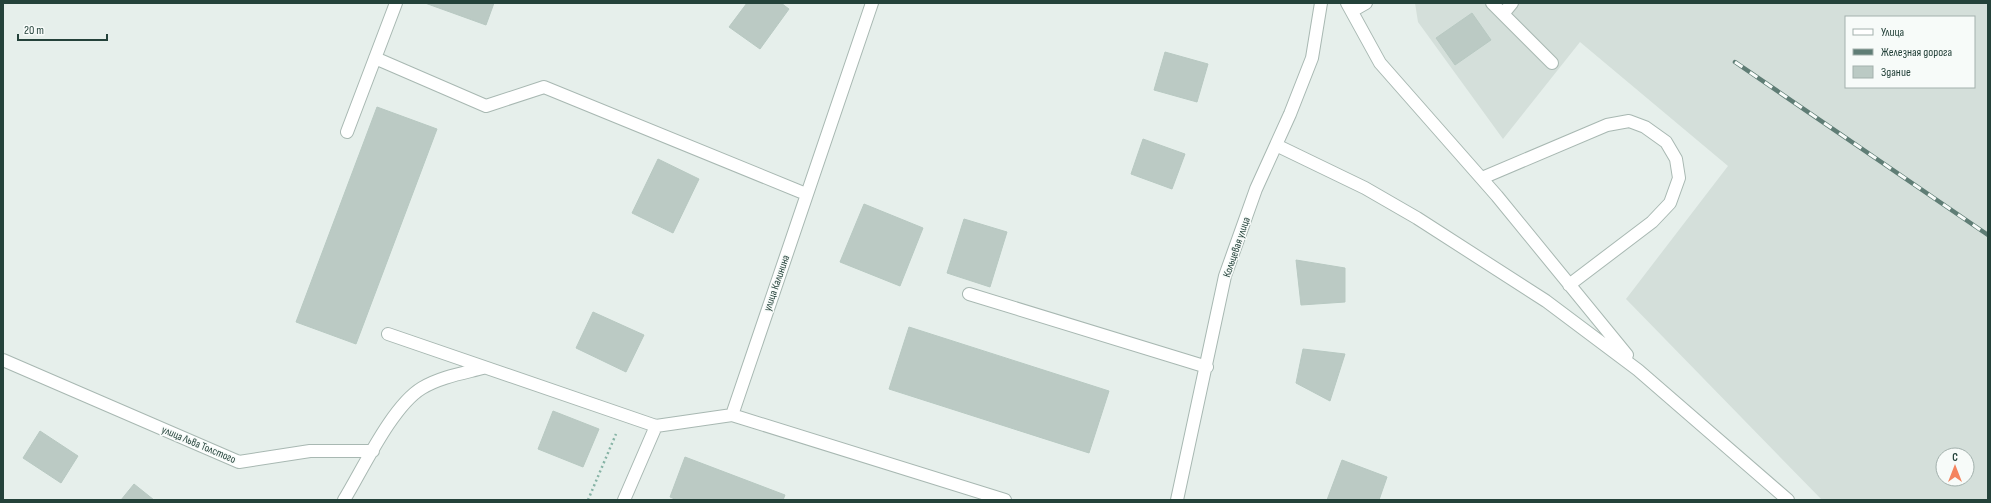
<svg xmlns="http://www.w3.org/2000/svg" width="1991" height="503" viewBox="0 0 1991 503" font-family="'Sofia Sans Condensed',sans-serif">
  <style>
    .built { fill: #d4dfda; fill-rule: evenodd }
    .building { fill: #bbcac4; stroke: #b8c9c2 }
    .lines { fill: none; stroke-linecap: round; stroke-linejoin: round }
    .minor-casing { stroke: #a8b8b2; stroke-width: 14 }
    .path { stroke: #86b3a5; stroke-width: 2.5; stroke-dasharray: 2 3; stroke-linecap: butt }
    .minor { stroke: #fff; stroke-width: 12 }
    .rail-casing { stroke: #5f7d75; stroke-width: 4.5 }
    .rail { stroke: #f7fbf9; stroke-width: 3; stroke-dasharray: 9; stroke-linecap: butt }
    .labels { text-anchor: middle; stroke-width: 3; stroke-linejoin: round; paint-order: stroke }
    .street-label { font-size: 11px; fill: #24423a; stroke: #f7fbf9 }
  </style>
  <rect width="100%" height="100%" fill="#e6efeb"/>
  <path class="built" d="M1415,3H1988V500H1822L1626,299L1728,166L1580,42L1503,139L1418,22ZM1846,17H1974V87H1846ZM1943,455H1967V479H1943Z"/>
  <path class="building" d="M425,3H494L486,25Z
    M747,3H781L789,9L760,49L729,27Z
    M1472,13L1491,40L1455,65L1436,38Z
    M1165,52L1208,64L1197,102L1154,90Z
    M377,107L437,129L356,344L296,322Z
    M1143,139L1185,154L1172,189L1131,174Z
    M658,159L699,179L673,233L632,213Z
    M864,204L923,228L900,286L840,262Z
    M964,219L1007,232L990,287L947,273Z
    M1296,260L1345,268V302L1301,305Z
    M593,312L644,335L626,372L576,348Z
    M909,327L1109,391L1089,453L889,389Z
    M1303,349L1345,354L1330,401L1296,383Z
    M553,411L599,429L583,467L538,449Z
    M40,431L78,456L61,483L23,458Z
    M685,457L785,495L783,500H677L670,497Z
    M1342,460L1387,477L1379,500H1327Z
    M134,484L154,500H121Z"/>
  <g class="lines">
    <defs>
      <path id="minor" d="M1347,3L1380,63L1497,196L1627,355
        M1492,3L1552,63
        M1352,11L1366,3
        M1503,14L1512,3
        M375,58L486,106L544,87L806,194
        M347,132L396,3
        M1276,145L1365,188L1417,218L1546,301L1638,370L1788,500
        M1482,178L1607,125L1629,121L1645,127L1666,142L1676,159L1679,178L1670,203L1652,222L1569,285
        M969,294L1207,367
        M388,334L656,426L732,415L1005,500
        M3,360L239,462L310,451H373
        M732,415L872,3
        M344,500C363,469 392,406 422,388C440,377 464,373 483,368
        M624,500L656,426
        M1177,500L1225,276L1256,189L1290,114L1312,58L1321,3"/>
    </defs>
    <use href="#minor" class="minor-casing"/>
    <path class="path" d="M588,500L616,434"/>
    <use href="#minor" class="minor"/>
    <defs>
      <path id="rail" d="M1735,62L1988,235"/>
    </defs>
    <use href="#rail" class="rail-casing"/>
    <use href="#rail" class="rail"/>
  </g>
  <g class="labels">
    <g class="street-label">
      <text transform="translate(1236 247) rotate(-71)" y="4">Кольцевая улица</text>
      <text transform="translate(776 283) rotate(-71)" y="4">улица Калинина</text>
      <text transform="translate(199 444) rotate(23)" y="4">улица Льва Толстого</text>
    </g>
  </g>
  <rect width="1991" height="503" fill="none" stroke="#24423a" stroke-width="8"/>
  <rect x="1845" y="16" width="130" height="72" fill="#f7fbf9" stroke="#a3b1ad"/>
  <rect x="1853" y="29" width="20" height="6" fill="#ffffff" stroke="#a3b1ad"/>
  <text x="1881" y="36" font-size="12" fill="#24423a">Улица</text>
  <rect x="1853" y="49" width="20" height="6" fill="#5f7d75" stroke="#a3b1ad"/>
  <text x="1881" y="56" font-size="12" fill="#24423a">Железная дорога</text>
  <rect x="1853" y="66" width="20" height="12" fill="#bbcac4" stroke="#a3b1ad"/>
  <text x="1881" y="76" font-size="12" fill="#24423a">Здание</text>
  <g transform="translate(1955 467)"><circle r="19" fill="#f7fbf9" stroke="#a3b1ad"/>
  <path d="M0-3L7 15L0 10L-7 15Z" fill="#f4845f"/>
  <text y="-6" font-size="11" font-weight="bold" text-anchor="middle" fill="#24423a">С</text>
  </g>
  <path d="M18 34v6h89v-6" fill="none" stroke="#24423a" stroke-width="2"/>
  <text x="24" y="34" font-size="12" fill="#24423a" stroke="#f7fbf9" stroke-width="3" paint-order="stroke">20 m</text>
</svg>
